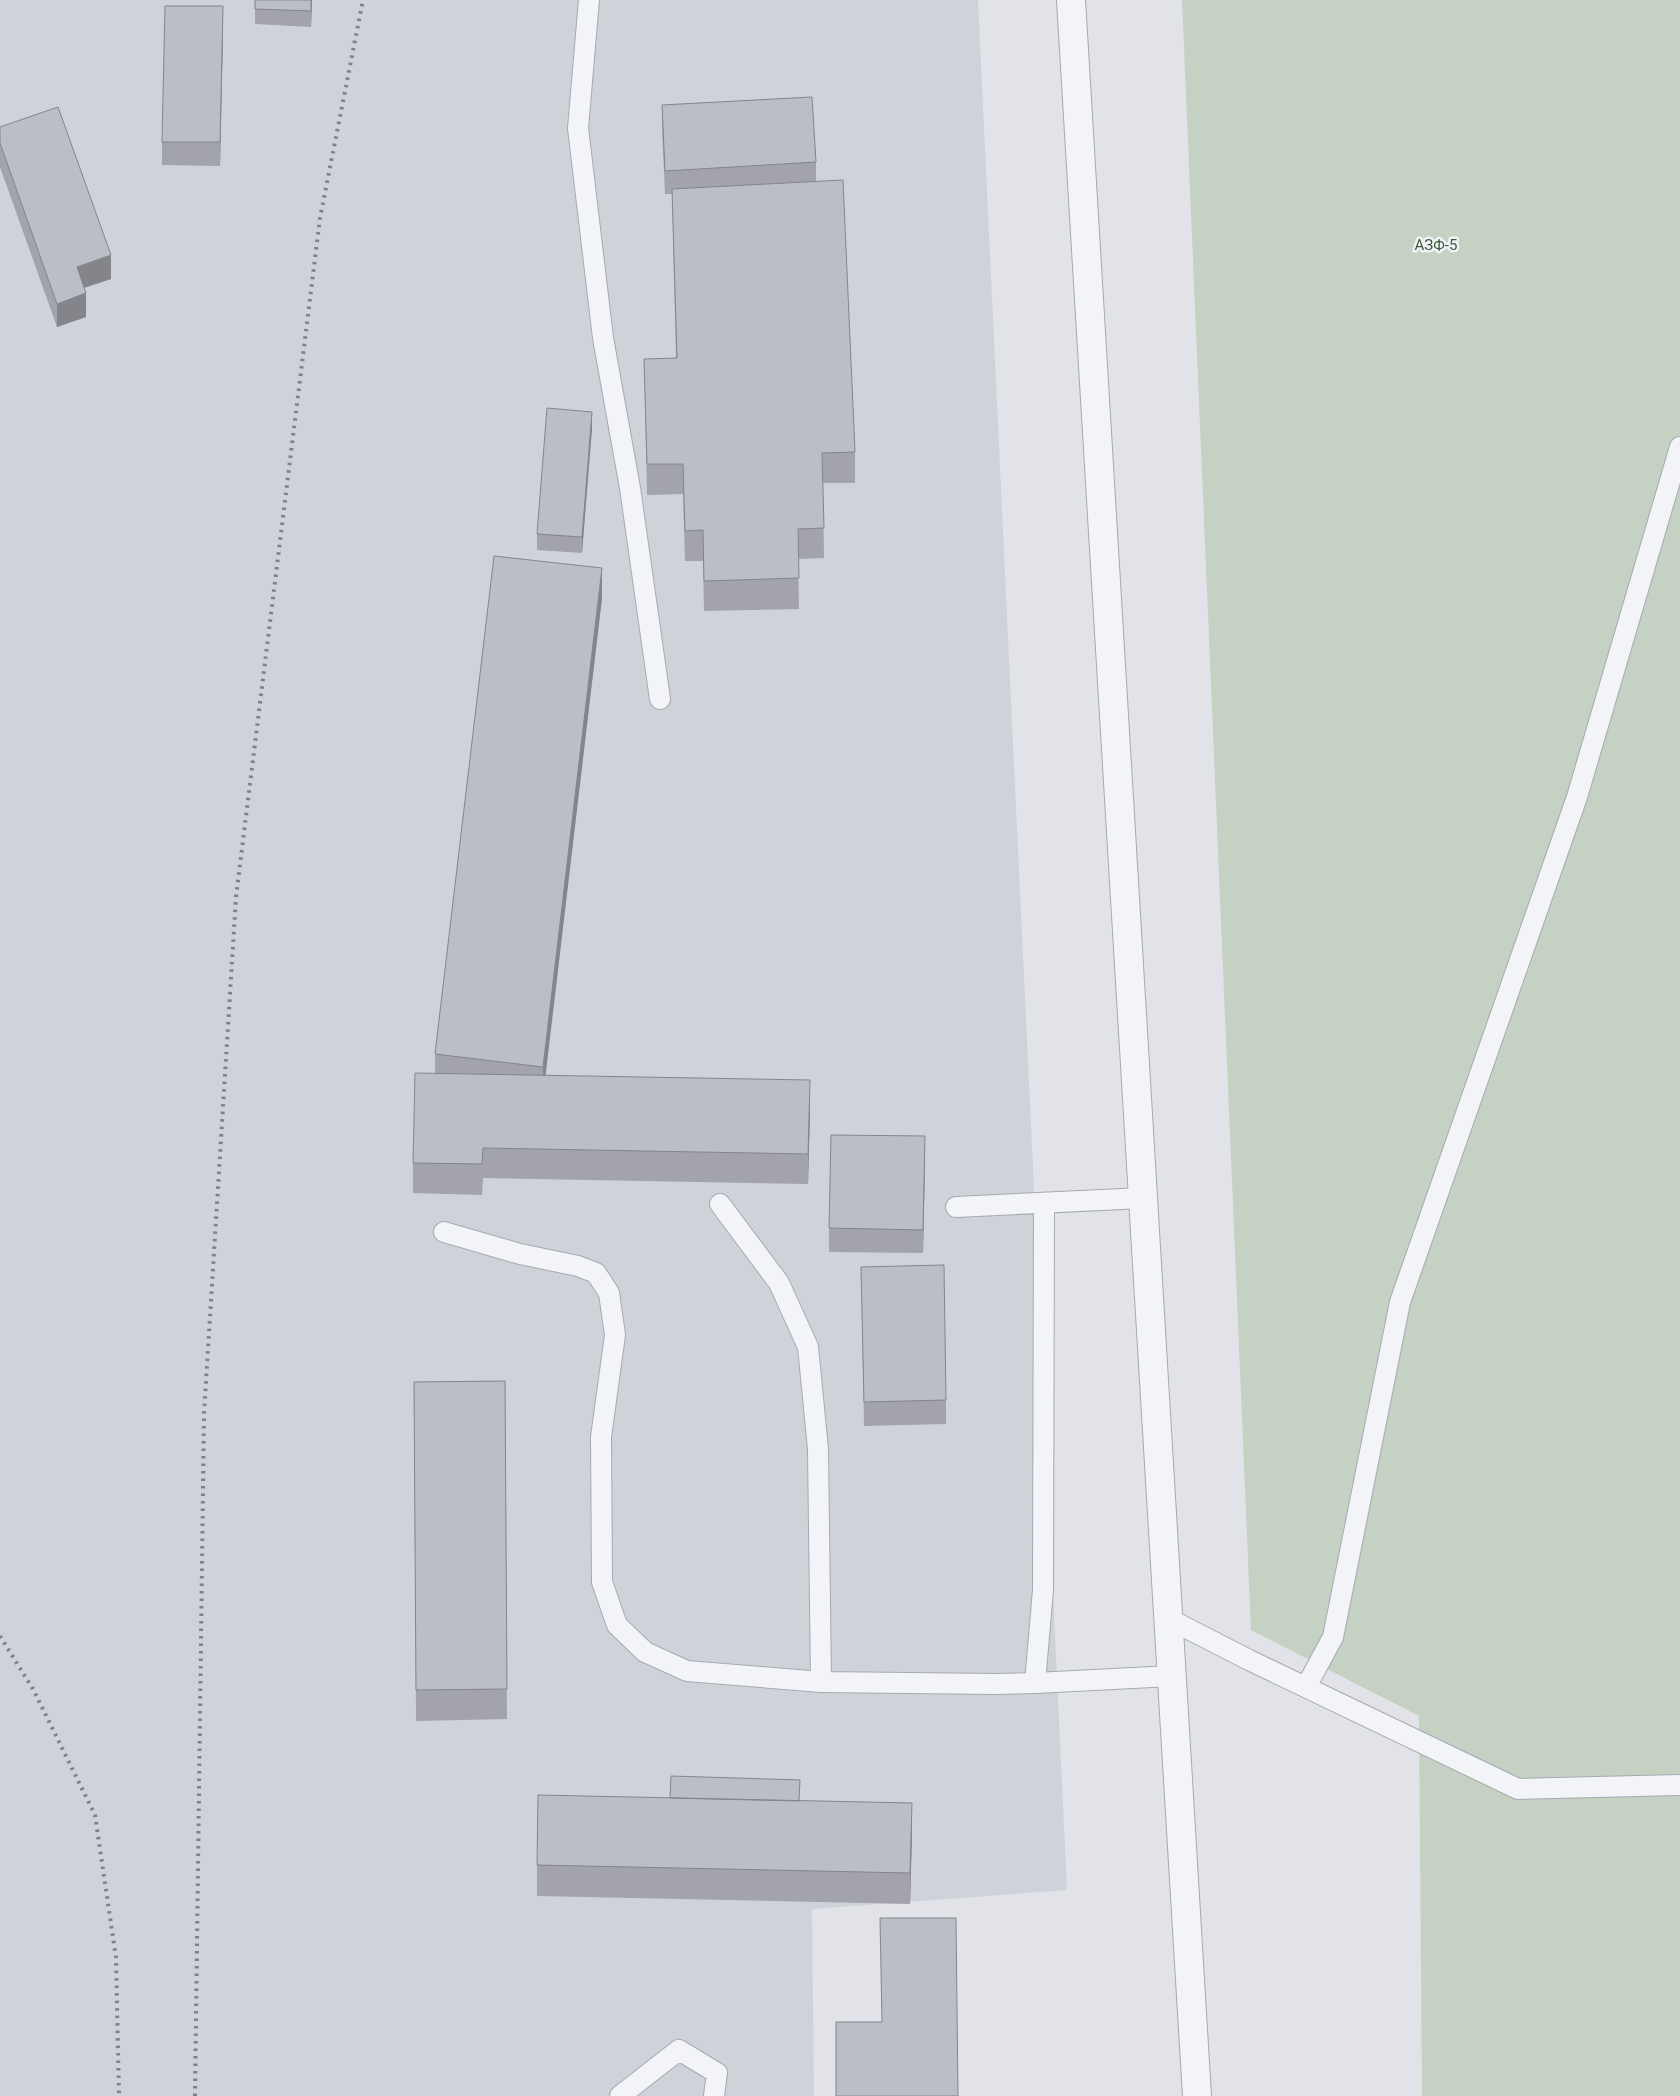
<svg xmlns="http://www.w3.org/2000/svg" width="1680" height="2096" viewBox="0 0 1680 2096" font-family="Roboto,sans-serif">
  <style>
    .built { fill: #d0d2da }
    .green { fill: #c4d1c3 }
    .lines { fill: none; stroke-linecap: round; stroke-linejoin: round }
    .service-casing { stroke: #a7a9b2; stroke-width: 22 }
    .tertiary-casing { stroke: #a7a9b2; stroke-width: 30 }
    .service { stroke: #f3f4f7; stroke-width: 20 }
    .tertiary { stroke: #f3f4f7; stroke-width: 28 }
    .rail { stroke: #7c8190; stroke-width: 4; stroke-dasharray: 2.5 5; stroke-linecap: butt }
    .wall { fill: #a2a3ab }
    .shaded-wall { fill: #84858b }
    .building { fill: #bcbec7; stroke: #84858b }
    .labels { text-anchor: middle; stroke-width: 5; stroke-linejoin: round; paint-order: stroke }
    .park-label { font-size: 15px; fill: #3b583a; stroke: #f0f2f6 }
  </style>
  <rect width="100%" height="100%" fill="#e1e3e8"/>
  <path class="built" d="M0,0H978L1067,1890L812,1909L814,2096H0Z"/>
  <path class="green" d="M1182,0H1680V2096H1422L1419,1716L1251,1630Z"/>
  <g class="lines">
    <defs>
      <path id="service" d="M589,0L578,128L603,338L630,488L660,699
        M720,1204L779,1283L808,1347L818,1449L821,1682
        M956,1207L1143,1198
        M444,1232L520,1254L578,1266L596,1273L609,1293L615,1335L601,1437L602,1582L617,1625L645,1652L687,1671L821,1682L996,1684L1035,1683L1043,1590L1044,1203
        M1169,1619L1249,1660L1518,1789L1680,1785
        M1035,1683L1172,1676
        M1306,1687L1333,1637L1400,1302L1577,797L1680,447
        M620,2096L679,2050L717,2073L714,2096"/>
      <path id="tertiary" d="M1071,0L1197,2096"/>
    </defs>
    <use href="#service" class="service-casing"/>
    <use href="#tertiary" class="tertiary-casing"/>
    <use href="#service" class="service"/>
    <use href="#tertiary" class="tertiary"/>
    <path class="rail" d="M0,1636L33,1689L95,1815L116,1958L119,2096
      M195,2096L204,1414L236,897L320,218L363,0"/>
  </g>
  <path class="wall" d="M312,0L311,27L255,24V9Z
    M223,30L220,166L162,165V142Z
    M662,105L816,162V182L855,452V483H823L824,558L798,559L799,609L704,611L703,561H685L683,494L647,495L644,359L676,358L672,194H665L662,129Z
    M0,127L111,279L84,288L86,317L57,327L0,167Z
    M592,428L582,553L537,550V534Z
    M602,598L545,1075L810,1111L808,1184L483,1178L482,1195L413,1193V1163L435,1073V1054Z
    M925,1160L923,1253L829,1252V1228Z
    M861,1267L946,1400V1424L864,1426Z
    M505,1381L507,1719L416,1721L414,1382Z
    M800,1801L912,1834L910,1904L537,1896V1865Z"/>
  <path class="shaded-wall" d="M311,0H312L311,27Z
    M223,6V30L220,166V142Z
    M111,255V279L77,290V267Z
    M86,293V317L57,327V304Z
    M592,412V428L582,553V537Z
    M602,568V598L543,1097V1067Z
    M810,1080V1111L808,1184V1154Z
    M925,1136V1160L923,1253V1230Z
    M912,1803V1834L910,1904V1873Z"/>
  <path class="building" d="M255,0H311V11L255,9Z
    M165,6H223L220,142H162Z
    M812,97L816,162L665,171L662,105Z
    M58,107L111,255L77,267L86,293L57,304L0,143V127Z
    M843,180L855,452L822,453L824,528L798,529L799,578L704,581L703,530L685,531L683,464H647L644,359L677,358L672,189Z
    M547,408L592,412L582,537L537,534Z
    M494,556L602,568L543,1067L435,1054Z
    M415,1073L810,1080L808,1154L483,1148L482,1164L413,1163Z
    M831,1135L925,1136L923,1230L829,1228Z
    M944,1265L946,1400L864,1402L861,1267Z
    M505,1381L507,1689L416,1690L414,1382Z
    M671,1776L800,1780L799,1801L670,1798Z
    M538,1795L912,1803L910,1873L537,1865Z
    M880,1918H956L958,2096H836V2022H882Z"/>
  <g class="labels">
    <g class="park-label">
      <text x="1436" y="250">АЗФ-5</text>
    </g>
  </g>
</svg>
